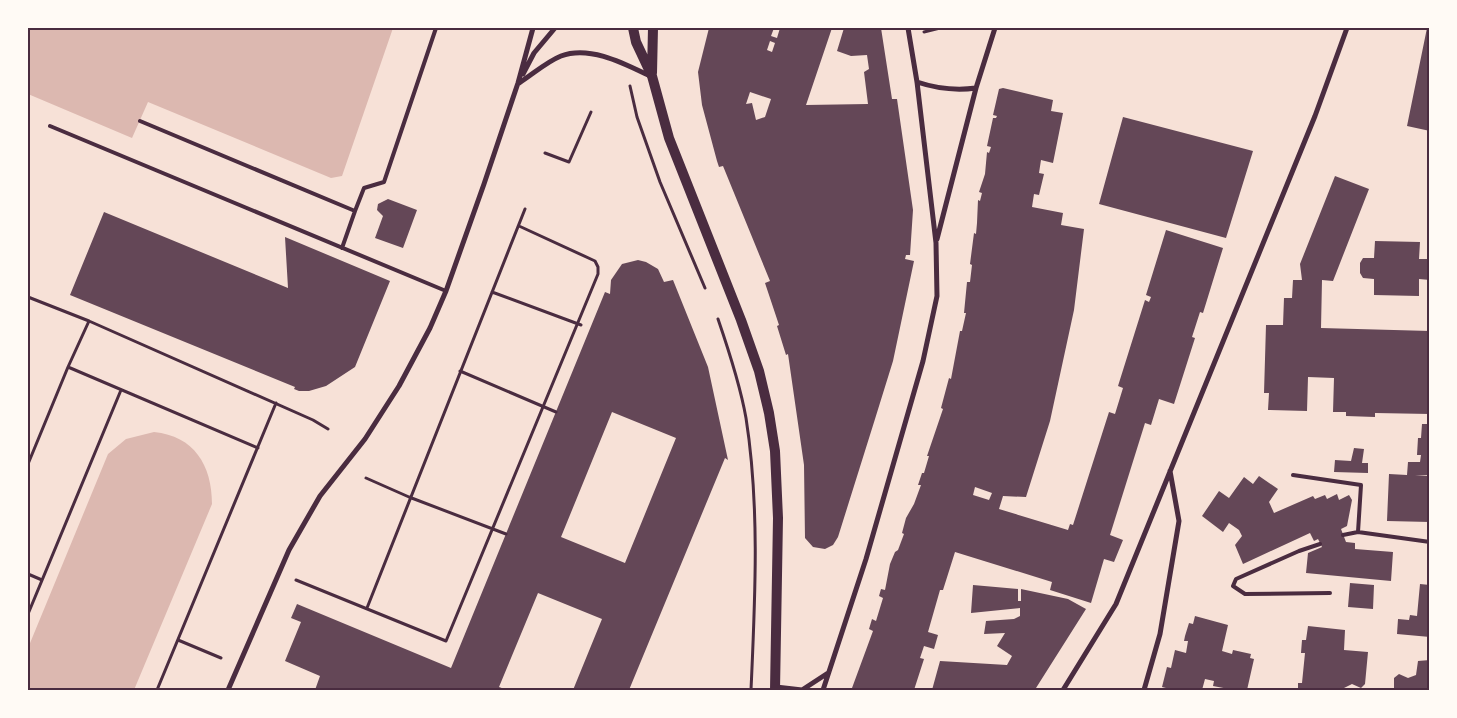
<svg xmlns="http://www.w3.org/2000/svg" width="1457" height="718" viewBox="0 0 1457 718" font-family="Helvetica,sans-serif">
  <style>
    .water { fill: #dcb8b0 }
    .building { fill: #644757; fill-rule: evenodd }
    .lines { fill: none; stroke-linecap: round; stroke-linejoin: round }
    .path { stroke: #4a2c40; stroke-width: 3 }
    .service { stroke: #4a2c40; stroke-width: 4 }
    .minor { stroke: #4a2c40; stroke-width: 5 }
    .secondary { stroke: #4a2c40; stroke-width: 10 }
    .neatline { fill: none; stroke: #4a2c40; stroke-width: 2 }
  </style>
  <rect width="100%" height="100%" fill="#f7e1d7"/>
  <path class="water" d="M28,28H393L342,176L331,178L148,102L132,138L28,94Z
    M154,432C194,436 212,465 212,504L134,690H28V648L108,454L126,439Z"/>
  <path class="building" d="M709,28H774L771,36L777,38L780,28H832L806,105L868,104L864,72L869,69L867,55L851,56L837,51L844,28H881L892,99H897L913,210L910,255H906L905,259L914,261L893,361L875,419L838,537L833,545L825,549L813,547L805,538L804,465L788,354L786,355L777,326L779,325L765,283L770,281L723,166L719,167L717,161L702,105L698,72ZM770,41L775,43L772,52L767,50ZM750,92L771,99L765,117L756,120L752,103L746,104Z
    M1427,28H1430V131L1407,126Z
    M1003,88L1053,100L1051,111L1063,113L1053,163L1041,160L1039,173L1044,174L1039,195L1034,194L1032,207L1063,213L1061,225L1084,229L1074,310L1050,421L1026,497L1003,496L999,509L1068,530L1070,524L1073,525L1109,412L1115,414L1123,388L1118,386L1145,300L1149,302L1151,297L1146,295L1166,230L1223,248L1203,313L1200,312L1192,337L1195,338L1174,404L1159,399L1151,425L1145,423L1110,535L1123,540L1114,562L1104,559L1091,603L1050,590L1052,582L955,552L943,590H940L928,632L938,635L934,649L924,646L920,658L924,659L914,690H854L852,688L873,631L869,629L872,619L876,621L883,598L879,596L881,589L885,590L890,564L895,552L898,550L904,534L902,533L906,518L914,504L921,485H918L922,473H924L929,456H927L943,409L941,408L949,378L951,379L960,331H962L966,313H964L967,282H970L972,265L970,264L974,233L976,234L977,223L978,200L980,201L982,193L979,192L985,174L987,152L989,153L991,147L987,146L993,118H996L997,116L993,115L999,89ZM975,487L992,493L989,500L973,495Z
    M1123,117L1253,151L1226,238L1099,204Z
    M1335,176L1369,189L1333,281L1322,280L1321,328L1430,331V414L1375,413V417L1346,416V412H1333L1334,378L1308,377L1307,411L1268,410L1269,393H1264L1266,325H1283L1284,298H1292L1293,280H1302L1300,264Z
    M388,199L417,210L403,248L375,238L383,216L377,210L378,204Z
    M104,212L288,288L285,237L390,281L355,367L326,386L309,391H299L294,389L295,387L70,295Z
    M1375,241L1420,242L1419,259H1430V280L1419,279V296L1374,295V279L1363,278L1360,273V263L1363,258H1374Z
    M638,260L646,262L658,269L664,282L673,280L708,367L728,460L725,458L629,690H573L602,619L538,593L499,687L507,690H315L320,676L285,661L301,622L291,618L297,604L451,668L605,292L610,294L611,280L622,264ZM612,412L676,438L625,563L561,537Z
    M1422,424H1430V475H1415L1430,476V522L1387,521L1389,474L1407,475L1408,462H1420L1421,455H1417L1418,438H1421Z
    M1354,448L1364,449L1362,463H1368V473L1334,472L1335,460L1351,461Z
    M1259,476L1278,489L1269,502L1274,513L1313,496L1315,499L1325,495L1327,499L1337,494L1339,500L1349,495L1352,500L1347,526L1341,529L1346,542L1355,543V549L1393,552L1391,581L1306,573L1308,553L1322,547L1318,539L1314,541L1310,533L1243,564L1235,545L1242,536L1239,530L1229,523L1223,532L1202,516L1219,491L1229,498L1244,477L1253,484Z
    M1350,583L1374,585L1373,609L1348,607Z
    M1420,584L1430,585V637L1397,634L1398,619L1409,620L1410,615L1417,616Z
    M973,585L1018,589V601H1021V589L1068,599L1086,609L1036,688L1040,690H932L940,661L1007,665L1012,656L997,646L1005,633L984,634L986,621L1014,619L1020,616V608L971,613Z
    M1195,616L1228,625L1222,651L1232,654L1233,650L1251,654L1250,658L1254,659L1247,690H1234L1213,686L1214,681L1205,679L1202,690H1165L1166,688L1162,687L1167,667L1171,668L1175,650L1186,653L1188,641H1184L1185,636L1189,623L1193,624Z
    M1308,626L1345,630L1344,650L1368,652L1365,684L1361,688L1352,684L1340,690H1298V683H1302L1305,653H1301L1302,640H1306Z
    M1430,660V690H1394V678L1399,674L1408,678L1416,675L1418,661Z"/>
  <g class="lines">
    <path class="path" d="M924,32L940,28
      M630,86L637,117L660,182L705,288
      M545,153L569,162L591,112
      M492,292L581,325
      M28,297L89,321
      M718,319C729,351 740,384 746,418C760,507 755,601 751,690
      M68,367L89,321L313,420L328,429
      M460,371L556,412
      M28,464L68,367L258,448
      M366,478L409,497L506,534
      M28,574L42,580
      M296,580L446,641L598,274V267L595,261L519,226
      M367,608L525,209
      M28,614L121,390
      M178,640L221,658
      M157,690L276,403"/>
    <path class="service" d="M140,121L355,211L342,248
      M50,126L446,291
      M355,211L364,188L384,182L436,28
      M1293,475L1361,485L1358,532L1430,542
      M1343,535L1358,532
      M1320,544L1299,551L1236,579L1233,586L1245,594L1330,593"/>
    <path class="minor" d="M523,74L534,53L555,28
      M917,82C938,89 955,91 976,88
      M519,83C532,75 546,62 561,56C590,45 625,64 650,76
      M937,239L976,88L995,28
      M776,687L802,690L828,673
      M228,690L289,550L320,496L365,439L399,386L430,328L446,291L484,184L518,83L533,28
      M823,690L866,559L923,361L937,296L936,243L917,82L908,28
      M1063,690L1116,604L1315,116L1347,28
      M1144,690L1160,634L1179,521L1170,471"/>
    <path class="secondary" d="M633,28L636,42L652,76L669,138L741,320L759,371L769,413L775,451L778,518L775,690
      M652,73L653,28"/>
  </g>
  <rect width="1457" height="718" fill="none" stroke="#fffaf5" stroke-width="58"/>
  <rect x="29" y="29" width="1399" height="660" class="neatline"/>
</svg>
